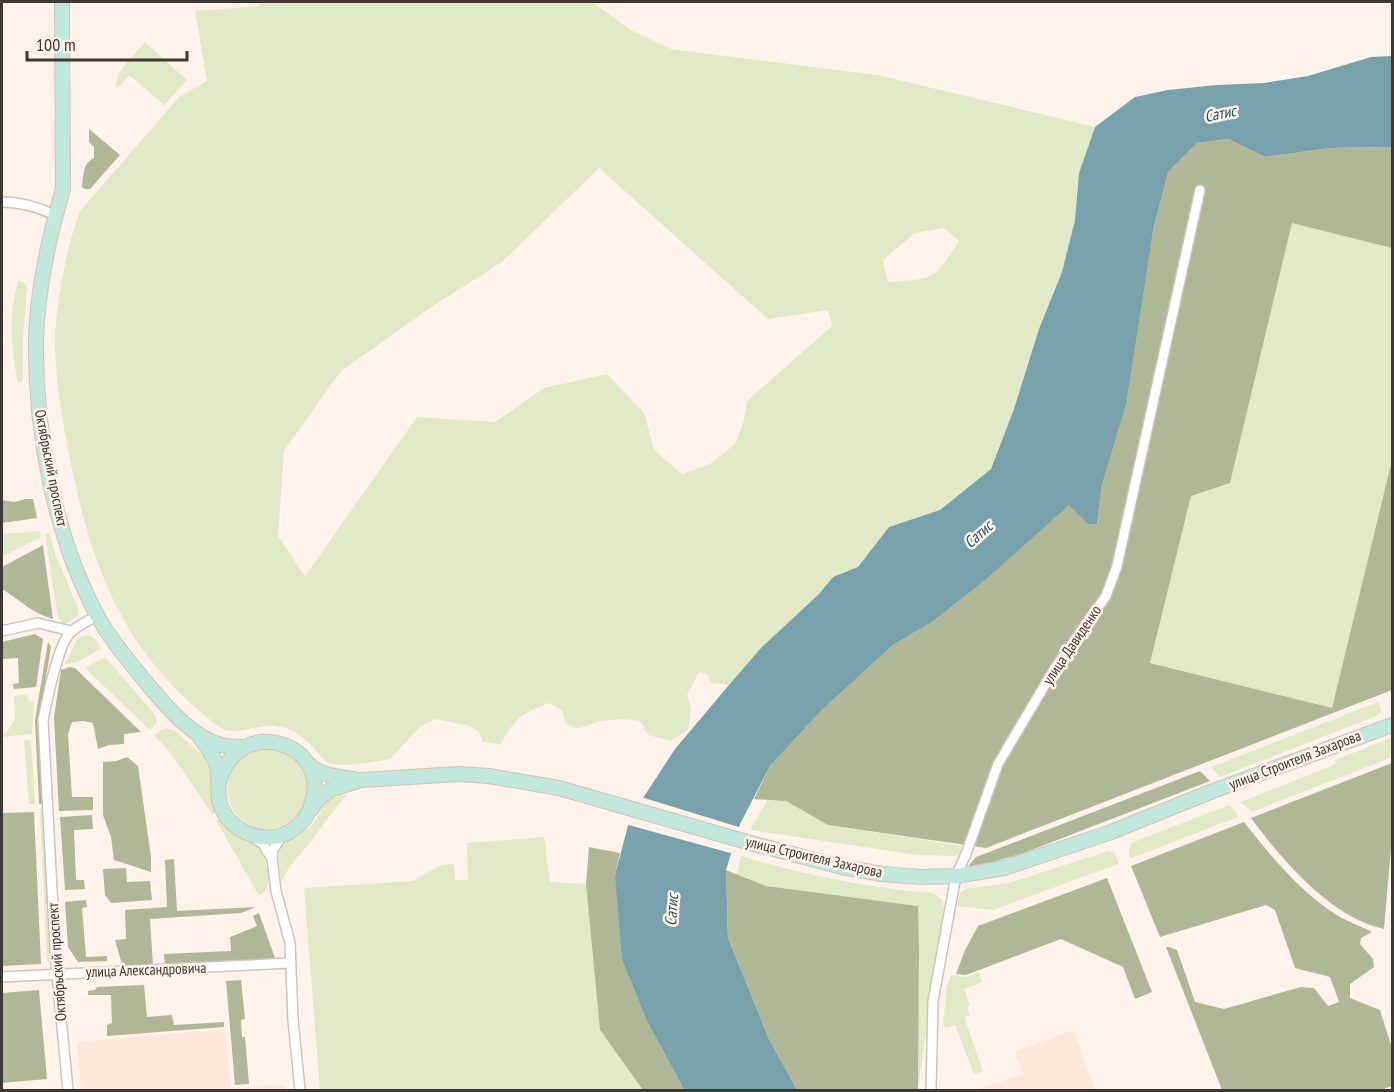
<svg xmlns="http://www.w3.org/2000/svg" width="1394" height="1092" viewBox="0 0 1394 1092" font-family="'PT Sans Narrow',sans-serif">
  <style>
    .built { fill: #fde7da }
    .green { fill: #e2e9c7; fill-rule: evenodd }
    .forest { fill: #afb796 }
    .water { fill: #79a1ab }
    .pier { fill: #fef2eb }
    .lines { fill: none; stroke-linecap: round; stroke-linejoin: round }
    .street-casing { stroke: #d0c2ba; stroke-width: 12 }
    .secondary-casing { stroke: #d0c2ba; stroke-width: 16 }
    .street { stroke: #fff; stroke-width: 9 }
    .secondary { stroke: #c2e8de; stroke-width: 14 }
    .labels { text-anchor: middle; stroke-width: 5; stroke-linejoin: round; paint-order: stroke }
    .street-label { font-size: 15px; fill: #3e3834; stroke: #fef2eb }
    .water-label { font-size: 16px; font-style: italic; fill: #1a525e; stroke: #fef2eb }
  </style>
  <rect width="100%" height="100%" fill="#fef2eb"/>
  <path class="built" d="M225,1029L231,1088L285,1085L286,1090H81L77,1042Z
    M1073,1030L1095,1090H976L1023,1074L1015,1052Z"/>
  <path class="green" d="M260,2H592L631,30L671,49L878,75L1095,127L1079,173L1075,220L1062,272L1039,329L1014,409L991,469L940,510L889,527L858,567L833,577L819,594L761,648L729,685L711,683L707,674L699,672L687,695L691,709L688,730L671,741L648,735L640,721C618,717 597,720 578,729L565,723L562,710L549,703C522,713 515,719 500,744L483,742L479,732L470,726L436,719L421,726L390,759C375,761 344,768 330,763C324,761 319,755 316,750C305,739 294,728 277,726C258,723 239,736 222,729C187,703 158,673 134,637C96,578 80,512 67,444C61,412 54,368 55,336C57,299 67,245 80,211L180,96L207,81L195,11L259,6ZM599,168L768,319L828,310L832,326L748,400L743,423L735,444L710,464L682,474L654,450L644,413L607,374L544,388L495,422L417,417L305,576L278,536L284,451L341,371L433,306L502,262ZM944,228L959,241C932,282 937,278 888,282L883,260L915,233Z
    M145,42L187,80L164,105L129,75L117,89C111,76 136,53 145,42Z
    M1292,223L1392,248V460L1332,709L1150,663L1191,496L1230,483Z
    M18,281L25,283L27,287L23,338V378L22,382L18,384C11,350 8,315 18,281Z
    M40,531L41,537L2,557V534Z
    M45,533L50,534L56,556L79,610L78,616L65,624L58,619Z
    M85,635C94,635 97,641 101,649L77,662L65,664L77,640Z
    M105,657L156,716L157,722L150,730L85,668Z
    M27,695L28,700L34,702L32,734L3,737L15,720L14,696Z
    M1378,702L1382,712L1374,717L1220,777L1211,767Z
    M166,728L175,731L207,759L212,772V798L215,810L213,815L169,751L154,735Z
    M1391,738L1392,757L1252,812L1241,802L1336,764L1335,760Z
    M24,740H31L35,804H29Z
    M227 789a40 40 0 1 1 80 0a40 40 0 1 1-80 0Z
    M338,795H347C334,809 324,824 312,840C300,856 290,862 282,882L278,861L281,845C290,839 302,835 310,827C322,815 320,801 338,795Z
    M767,800L786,801L828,825L969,847L966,854L954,856L917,855L750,830Z
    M1229,805L1238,814V817L1129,859V849L1131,843Z
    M40,809H44L52,962H47Z
    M220,819C239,842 261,834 267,869C268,878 269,884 265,892L259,895L255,889L216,820Z
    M544,837L550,882L586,884L600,1030L643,1090H320L304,888L412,881L439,866L454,864L455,880H468L467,843Z
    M1108,851L1115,853L1118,864L993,910L957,906L960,893L965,889L1009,883Z
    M741,856C804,875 868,888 933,893L943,900L944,908L918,1088L919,946L918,906L766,886L737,874Z
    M979,972L982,982L964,989L970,1005L967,1006L970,1015L964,1017L983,1071L974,1074L955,1025L946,1028L943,1025L947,987L951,975L967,977Z"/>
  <path class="forest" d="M89,129L120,155L90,189H85L82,187C84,174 82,164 94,158V147L89,142Z
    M1228,139L1265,157L1330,148L1392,147V248L1292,223L1230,483L1191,496L1150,663L1332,708L1392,460V690L986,848L828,825L786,801L754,799L770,766L821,711L893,645L932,622L982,583L1069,504L1088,524H1097L1102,484L1143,286L1153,231L1168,172L1197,143Z
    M26,499H33L37,518L2,523V500L14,502Z
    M43,545L53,619C33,614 19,599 2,589V567Z
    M35,634L43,639L36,687L14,689L13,684L19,683L18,658L2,659V642Z
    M48,642L51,647L39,719L44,804H39L35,720Z
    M70,667L75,668L141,732L124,734V744L109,745L98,749L93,723L83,721L72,722L68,734L72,797H93V810L59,811L54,717L61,670Z
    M127,757L138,766L151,857V872L114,860L111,837L103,815V762L116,761Z
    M1392,763V836L1384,929C1331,918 1282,860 1251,818Z
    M1200,771L1210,781L1021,854L965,870L976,857Z
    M34,812L41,964L2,966V813Z
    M92,815L93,829L74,830L76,880H84L85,889L65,890L60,817Z
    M1244,822C1269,854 1302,894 1337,915C1348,922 1360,926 1372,932L1361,938L1360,944L1373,959L1374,967L1350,984V998L1380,1010L1392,1048V1086L1381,1090H1222L1166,947H1169L1177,950L1195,1002L1224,1009L1301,987L1314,988L1328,1006L1339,1002L1330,977L1295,968L1275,910L1266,905L1160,937L1131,866Z
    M589,847L620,853L615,875L648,1023L684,1090H643L600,1030L586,884Z
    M174,859L177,911L256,907L241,913L150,919L153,966L123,968L115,940L126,939L125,910L167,907L165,860Z
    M126,868L127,882L150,881L152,900L111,903L105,895L103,869Z
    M726,870L766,886L918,906L919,946L918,1090H797L769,1039L728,938Z
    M1107,878L1152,992L1135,999L1123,967L1061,939L966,975L956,974L965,950L978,926Z
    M86,900L87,907L82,908L86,957L107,956V961L78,962L68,947L65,902Z
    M259,913L276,961L165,967L164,954L231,951L230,937L257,926L253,916Z
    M241,980L245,1019L241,1020L242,1037H245L249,1084L235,1085L226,981Z
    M144,985L147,1017L172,1015L174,1025L224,1022V1027L107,1036V1025L112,1023L111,995H88V991L95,990L97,987Z
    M39,990L47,1079L2,1083V993Z"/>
  <path class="water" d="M1392,56V147L1330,148L1265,157L1228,139L1197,143L1168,172L1153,231L1126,404L1102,484L1097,524H1088L1069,505L982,583L932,622L893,645L821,711L770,766L740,824L726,870L728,938L769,1039L797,1090H684L648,1023L622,959L615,875L630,818L675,749L729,685L761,648L819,594L833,577L858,567L889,527L940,510L991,469L1014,409L1039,329L1062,272L1075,220L1079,173L1095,127L1135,97L1168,90L1217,85L1264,83L1308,76L1371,57Z"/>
  <path class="pier" d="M641,797L742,828L734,854L625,824Z"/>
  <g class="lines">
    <defs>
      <path id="street" d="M2,202C21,202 38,207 55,215
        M2,631L38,623L71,631
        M282,835L273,850L272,859L276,891L290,943L293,1020L300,1090
        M253,837L263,844L272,859
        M2,977L290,963
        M68,1090L56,965L43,720C47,701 57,648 69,634C76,626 88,621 97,616
        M931,1090L933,1001L956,876L966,854L998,764L1055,668L1106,596L1117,566L1200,190"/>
      <path id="secondary" d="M62,2L63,189C49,237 37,290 36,341C35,431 54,535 97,615C110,639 128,660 145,681C165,705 190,736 221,745C228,747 236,747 243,747
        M199,736C204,744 212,753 216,763C221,776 216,791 220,804C229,831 262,845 287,833C299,827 307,818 311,806C334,744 239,711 219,782
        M307,763C320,776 336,776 353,779
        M309,812L319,798L332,789L361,780L459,774L489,776L559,788L754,844L842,867L882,874L920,877L956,876L1004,868L1111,832L1213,791L1392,725"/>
    </defs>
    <use href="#street" class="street-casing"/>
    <use href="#secondary" class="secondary-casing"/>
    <use href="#street" class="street"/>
    <use href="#secondary" class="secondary"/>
  </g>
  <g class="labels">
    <g class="street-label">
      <text transform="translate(51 468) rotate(79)" y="5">Октябрьский проспект</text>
      <text transform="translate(1072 645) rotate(-56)" y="5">улица Давиденко</text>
      <text transform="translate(1295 760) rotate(-21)" y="5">улица Строителя Захарова</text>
      <text transform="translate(814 857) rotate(13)" y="5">улица Строителя Захарова</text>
      <text transform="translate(57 962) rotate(-94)" y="5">Октябрьский проспект</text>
      <text transform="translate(146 970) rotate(-2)" y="5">улица Александровича</text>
    </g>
    <g class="water-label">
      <text transform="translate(1220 113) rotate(-11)" y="6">Сатис</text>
      <text transform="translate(978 534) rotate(-42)" y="6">Сатис</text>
      <text transform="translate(671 910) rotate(-86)" y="6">Сатис</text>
    </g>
  </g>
  <rect width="1394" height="1092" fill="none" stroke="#3e3834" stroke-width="6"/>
  <path d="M27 51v9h160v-9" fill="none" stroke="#3e3834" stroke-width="3"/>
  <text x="36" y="51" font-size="18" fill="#3e3834" stroke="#fef2eb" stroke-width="4.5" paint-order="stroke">100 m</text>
</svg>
